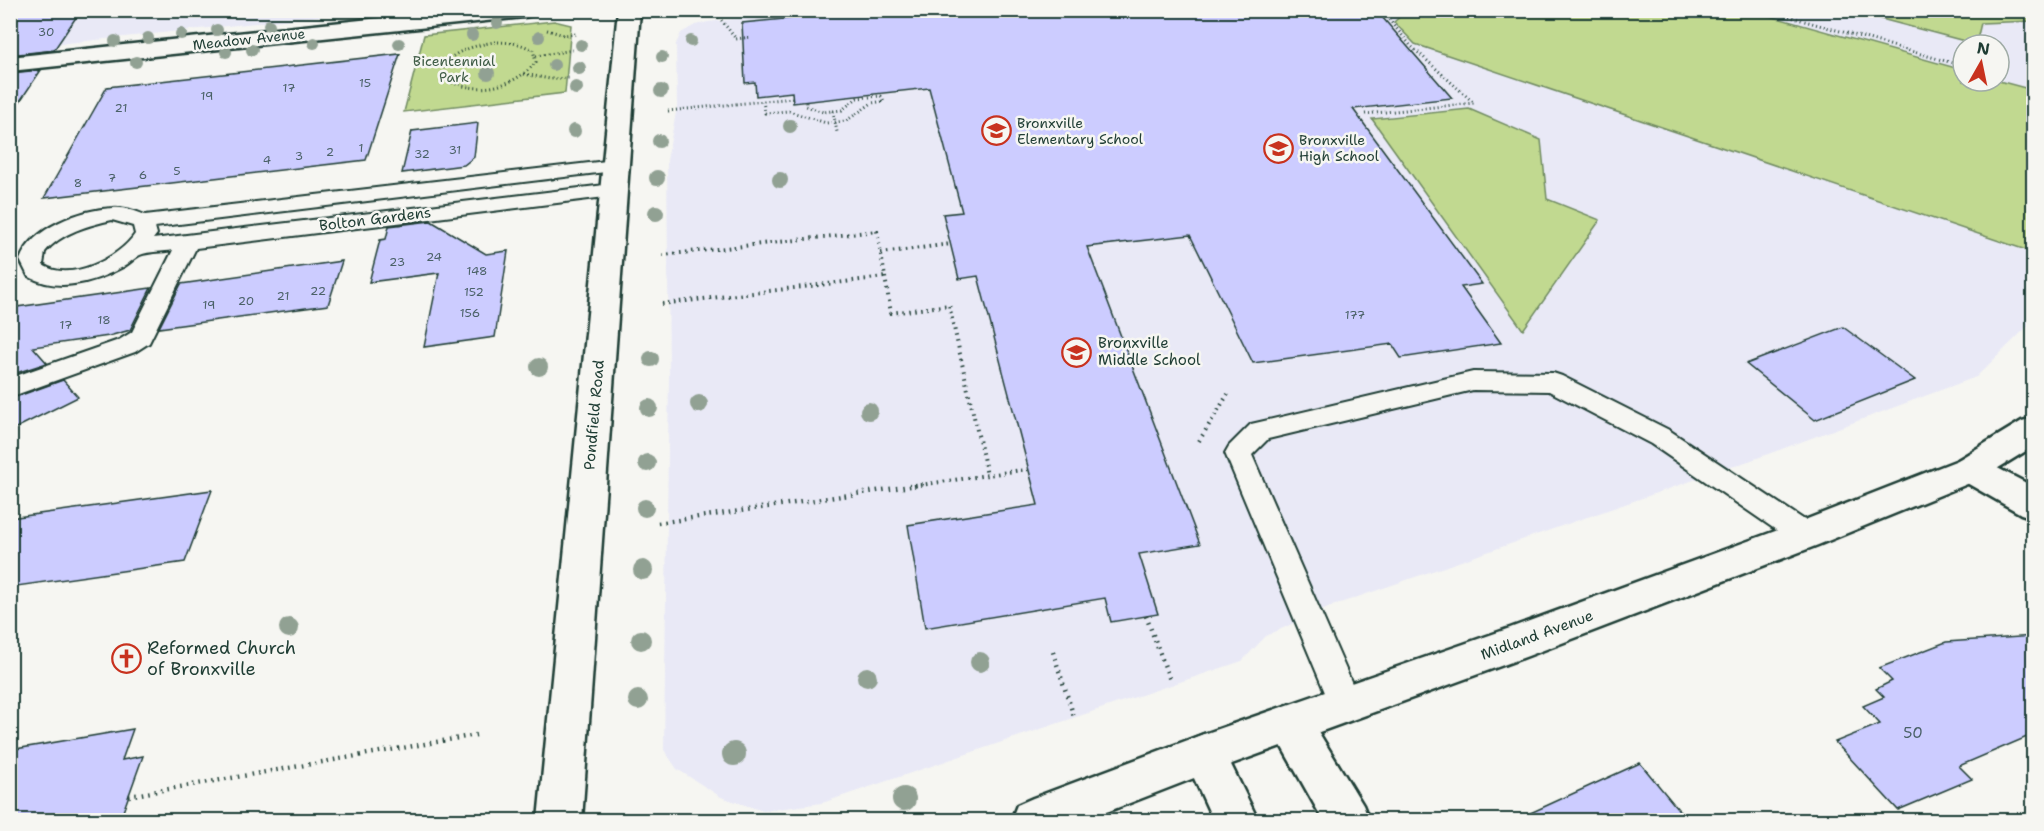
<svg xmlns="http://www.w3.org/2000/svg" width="2044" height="831" viewBox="0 0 2044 831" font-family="'Shantell Sans',sans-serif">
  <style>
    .built { fill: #e9e9f6; fill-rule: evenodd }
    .green { fill: #c1d990; stroke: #708b62; stroke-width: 1.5 }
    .building { fill: #ccf; stroke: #1f3d34; stroke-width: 1.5 }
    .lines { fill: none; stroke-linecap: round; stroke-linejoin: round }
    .service-casing { stroke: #1f3d34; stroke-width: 4 }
    .minor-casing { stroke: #1f3d34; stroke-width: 5 }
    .tertiary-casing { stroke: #1f3d34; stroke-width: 5 }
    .path-far2 { stroke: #1f3d34; stroke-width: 3; stroke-dasharray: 1 3; stroke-linecap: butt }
    .path-far1 { stroke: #1f3d34; stroke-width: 4; stroke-dasharray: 1.5 4.5; stroke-linecap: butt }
    .path { stroke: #1f3d34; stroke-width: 4.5; stroke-dasharray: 1.5 5; stroke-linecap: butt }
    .service { fill: #f6f6f2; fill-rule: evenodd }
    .minor { fill: #f6f6f2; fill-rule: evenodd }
    .tertiary { fill: #f6f6f2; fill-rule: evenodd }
    .tree { fill: #91a193 }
    .labels { text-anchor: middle; stroke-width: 5; stroke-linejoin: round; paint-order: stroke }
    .number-label { font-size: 12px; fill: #4a6167 }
    .far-street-label { font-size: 14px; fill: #1f3d34; stroke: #f6f6f2 }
    .far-park-label { font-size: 14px; fill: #3f5c46; stroke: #f6f6f2 }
    .far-poi-label { font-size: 14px; fill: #1f3d34; stroke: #f6f6f2; text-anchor: start }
    .street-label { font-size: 15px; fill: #1f3d34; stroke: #f6f6f2 }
    .poi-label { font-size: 15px; fill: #1f3d34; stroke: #f6f6f2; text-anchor: start }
    .near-number-label { font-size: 15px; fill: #4a6167 }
    .near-poi-label { font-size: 18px; fill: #1f3d34; stroke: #f6f6f2; text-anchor: start }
  </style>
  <rect width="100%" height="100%" fill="#f6f6f2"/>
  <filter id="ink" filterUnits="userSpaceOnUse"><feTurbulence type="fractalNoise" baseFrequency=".0167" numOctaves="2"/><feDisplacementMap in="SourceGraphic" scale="12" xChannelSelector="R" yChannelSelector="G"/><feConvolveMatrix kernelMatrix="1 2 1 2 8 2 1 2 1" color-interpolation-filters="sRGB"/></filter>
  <g filter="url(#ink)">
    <path class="built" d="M811,10L2033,11V309L2029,325L1976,377L1760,457L1326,608L1266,636L1242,661L822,803L763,811L721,797L677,769L664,750L669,375L667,160L677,107L676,44L681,33L695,25L708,22ZM1963,45H1999V81H1963Z
      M10,11H323L321,16L11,49Z"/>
    <path class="green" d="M1406,11H1752L1963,70V81H1999L2033,90L2034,235L2029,251L1415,44L1394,22Z
      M1851,11H2033V21L1981,23L1976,44Z
      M554,21L571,25L565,93L404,112L424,35Z
      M1469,109L1541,140L1547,199L1600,220L1523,330L1372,119Z"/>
    <path class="building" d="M10,10H81L54,50L10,55Z
      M880,10H1041L1043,15L1093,10H1376L1452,98L1353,109L1482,284L1461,287L1501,343L1401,358L1392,344L1253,363L1190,235L1087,247L1200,544L1139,554L1158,614L1111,622L1105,598L925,628L908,525L1038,505L978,276L959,279L943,214L962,212L929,88L793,103L792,92L756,96L755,82L745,83L742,23Z
      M400,54L366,160L44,198L107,87Z
      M41,70L10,116V73Z
      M478,123L474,157L464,165L402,173L412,131Z
      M431,221L486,254L508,251L495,337L424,347L439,273L369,282L380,240L386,239L389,226Z
      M342,261L328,305L159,328L181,284Z
      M151,288L130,330L109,336L33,347L47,363L10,375V308Z
      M1843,327L1915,380L1815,420L1746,364Z
      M63,380L78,397L10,431V399Z
      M212,490L185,562L10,587V518Z
      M2034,636V734L1959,766L1972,779L1898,810L1835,742L1880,724L1863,706L1884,697L1876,689L1892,681L1879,668L1946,642Z
      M133,729L122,760L143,756L120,820H10V750Z
      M1640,763L1687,820H1515Z"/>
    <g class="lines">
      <defs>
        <path id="service" d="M615,160L622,162L625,166L622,170L155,227L157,234L153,239L613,184L620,186L623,190L620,194L613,196L196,248L149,343L135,352L10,397V378L119,340L132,332L173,250C164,252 149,251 140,255C134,258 128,265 121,268C93,283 57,293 28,276L20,260C31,228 81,209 113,208C124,207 135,211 145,215ZM112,220L133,226L135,234C119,258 70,283 43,265L45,252C61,233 89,225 112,220Z
          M1473,372L1553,373L1562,376L1669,430L1815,527L1819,535L1815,543L1805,546L1795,543L1651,444L1549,391L1473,390L1268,439L1252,455L1361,704L1356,714L1345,718L1334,714L1225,453L1229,446L1251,424Z"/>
        <path id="minor" d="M456,10H535L532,15L524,17L10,71V57Z
          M1970,456L1982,460L2034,487V518L2021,514L1958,478L1953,469L1958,460Z
          M1290,705L1305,710L1363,805L1369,820H1323L1269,724L1275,710Z
          M1204,734L1219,740L1258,820H1213L1183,754L1189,740Z"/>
        <path id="tertiary" d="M618,10H640L582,820H538Z
          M2034,418V446L1982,478L1818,545L1528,656L1207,773L1086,820H1011L1017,805L1033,798L1204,734L1510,628L1792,525L1958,460L2022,421Z"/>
      </defs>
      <use href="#service" class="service-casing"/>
      <use href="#minor" class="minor-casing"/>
      <use href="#tertiary" class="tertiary-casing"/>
      <path class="path-far2" d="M1766,10L1963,66
        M719,17L736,39L752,37
        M547,30L564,35L576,34
        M494,42C508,42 521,43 533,50L536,62C513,89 475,95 444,79C436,54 477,45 494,42Z
        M536,56L573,50
        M524,74L550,79L569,78
        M763,101L765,113L789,111L826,123L846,121L872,103L884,101L881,96L857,98L842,110L823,112L806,106V101
        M668,111L793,98
        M833,111L837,132
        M1365,114L1474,103L1411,46L1381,10"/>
      <path class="path-far1" d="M881,253L951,244
        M885,277L891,313L949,305L987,475
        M662,304L885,277L877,231L663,255
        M1199,441L1228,394
        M914,486L1028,469"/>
      <path class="path" d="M658,523L924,484
        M1146,616L1171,683
        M1053,652L1074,717
        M129,796L476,735"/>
      <use href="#service" class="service"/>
      <use href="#minor" class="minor"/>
      <use href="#tertiary" class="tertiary"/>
    </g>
    <g class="tree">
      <circle cx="497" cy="23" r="6"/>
      <circle cx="269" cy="25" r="6"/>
      <circle cx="217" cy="30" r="6"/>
      <circle cx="181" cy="34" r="6"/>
      <circle cx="472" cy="35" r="6"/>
      <circle cx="539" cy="37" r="6"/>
      <circle cx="148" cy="38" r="6"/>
      <circle cx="115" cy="41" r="6"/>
      <circle cx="691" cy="41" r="6"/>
      <circle cx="314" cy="43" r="6"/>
      <circle cx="399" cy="44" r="6"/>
      <circle cx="581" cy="45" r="6"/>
      <circle cx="252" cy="50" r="6"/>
      <circle cx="226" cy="52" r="6"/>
      <circle cx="662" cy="57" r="6"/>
      <circle cx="136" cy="62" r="6"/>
      <circle cx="554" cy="65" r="6"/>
      <circle cx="579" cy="68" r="7"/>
      <circle cx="488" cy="73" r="7"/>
      <circle cx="576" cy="88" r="7"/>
      <circle cx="661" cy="91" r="7"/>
      <circle cx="790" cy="126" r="7"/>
      <circle cx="574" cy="131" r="7"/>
      <circle cx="659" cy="141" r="7"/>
      <circle cx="657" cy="178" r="8"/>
      <circle cx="780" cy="180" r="8"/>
      <circle cx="656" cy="213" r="8"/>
      <circle cx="651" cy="359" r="8"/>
      <circle cx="539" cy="367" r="9"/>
      <circle cx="699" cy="404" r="9"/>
      <circle cx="649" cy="408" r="9"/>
      <circle cx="869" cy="411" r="9"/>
      <circle cx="647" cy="463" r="9"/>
      <circle cx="645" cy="508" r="9"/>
      <circle cx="643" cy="570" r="10"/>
      <circle cx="289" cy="628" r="10"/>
      <circle cx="641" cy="640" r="10"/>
      <circle cx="980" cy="662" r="10"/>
      <circle cx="867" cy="677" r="10"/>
      <circle cx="638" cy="700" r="10"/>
      <circle cx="734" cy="754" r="12"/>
      <circle cx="904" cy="799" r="12"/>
    </g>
  </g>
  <defs>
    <symbol id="school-ring" viewBox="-11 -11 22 22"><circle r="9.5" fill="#f6f6f2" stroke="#c8321e" stroke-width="1.5"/><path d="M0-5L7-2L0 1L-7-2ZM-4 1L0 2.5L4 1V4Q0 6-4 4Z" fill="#c8321e"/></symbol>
    <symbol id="church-ring" viewBox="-11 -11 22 22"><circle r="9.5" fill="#f6f6f2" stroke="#c8321e" stroke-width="1.5"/><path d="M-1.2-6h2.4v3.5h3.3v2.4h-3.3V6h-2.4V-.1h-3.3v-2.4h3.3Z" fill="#c8321e"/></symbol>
  </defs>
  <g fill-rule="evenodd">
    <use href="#school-ring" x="980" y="114" width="33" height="33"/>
    <use href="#school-ring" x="1262" y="132" width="33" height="33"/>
    <use href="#school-ring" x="1060" y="336" width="33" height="33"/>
    <use href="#church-ring" x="110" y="642" width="33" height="33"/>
  </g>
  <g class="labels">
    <g class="number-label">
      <text x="46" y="36">30</text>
      <text x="365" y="87">15</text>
      <text x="289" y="92">17</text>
      <text x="207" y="100">19</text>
      <text x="121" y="112">21</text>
      <text x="361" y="152">1</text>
      <text x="455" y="154">31</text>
      <text x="330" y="156">2</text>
      <text x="422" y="158">32</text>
      <text x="299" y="160">3</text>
      <text x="267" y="164">4</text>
      <text x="177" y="175">5</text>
      <text x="143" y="179">6</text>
      <text x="112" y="182">7</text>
      <text x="78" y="187">8</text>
      <text x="434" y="261">24</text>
      <text x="397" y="266">23</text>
      <text x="477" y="275">148</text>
      <text x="318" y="295">22</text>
      <text x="474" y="296">152</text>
      <text x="283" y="300">21</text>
      <text x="246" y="305">20</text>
      <text x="209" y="309">19</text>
      <text x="470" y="317">156</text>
      <text x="1355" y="319">177</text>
      <text x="104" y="324">18</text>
      <text x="66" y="329">17</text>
    </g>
    <g class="far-street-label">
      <text transform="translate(249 39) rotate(-6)" y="5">Meadow Avenue</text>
    </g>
    <g class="far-park-label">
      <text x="454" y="66">Bicentennial<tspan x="454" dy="16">Park</tspan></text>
    </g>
    <g class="far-poi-label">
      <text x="1017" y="128">Bronxville<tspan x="1017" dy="16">Elementary School</tspan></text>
      <text x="1299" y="145">Bronxville<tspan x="1299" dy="16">High School</tspan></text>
    </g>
    <g class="street-label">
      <text transform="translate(375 219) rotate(-7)" y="5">Bolton Gardens</text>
      <text transform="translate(594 415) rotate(-85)" y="5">Pondfield Road</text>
      <text transform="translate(1537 635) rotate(-20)" y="5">Midland Avenue</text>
    </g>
    <g class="poi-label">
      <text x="1098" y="348">Bronxville<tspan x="1098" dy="17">Middle School</tspan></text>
    </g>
    <g class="near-number-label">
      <text x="1913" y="738">50</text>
    </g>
    <g class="near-poi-label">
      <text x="147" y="654">Reformed Church<tspan x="147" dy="21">of Bronxville</tspan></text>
    </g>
  </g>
  <rect width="2044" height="831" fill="none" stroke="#f6f6f2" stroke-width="36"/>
  <rect x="18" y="18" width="2008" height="795" fill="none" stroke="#1f3d34" stroke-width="2" filter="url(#ink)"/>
  <g transform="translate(1981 63) rotate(9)"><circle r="28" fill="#f6f6f2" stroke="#a0aca6" stroke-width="1.5"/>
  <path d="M0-4.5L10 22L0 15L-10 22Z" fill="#c8321e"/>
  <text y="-9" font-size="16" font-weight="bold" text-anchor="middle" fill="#1f3d34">N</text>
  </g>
</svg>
